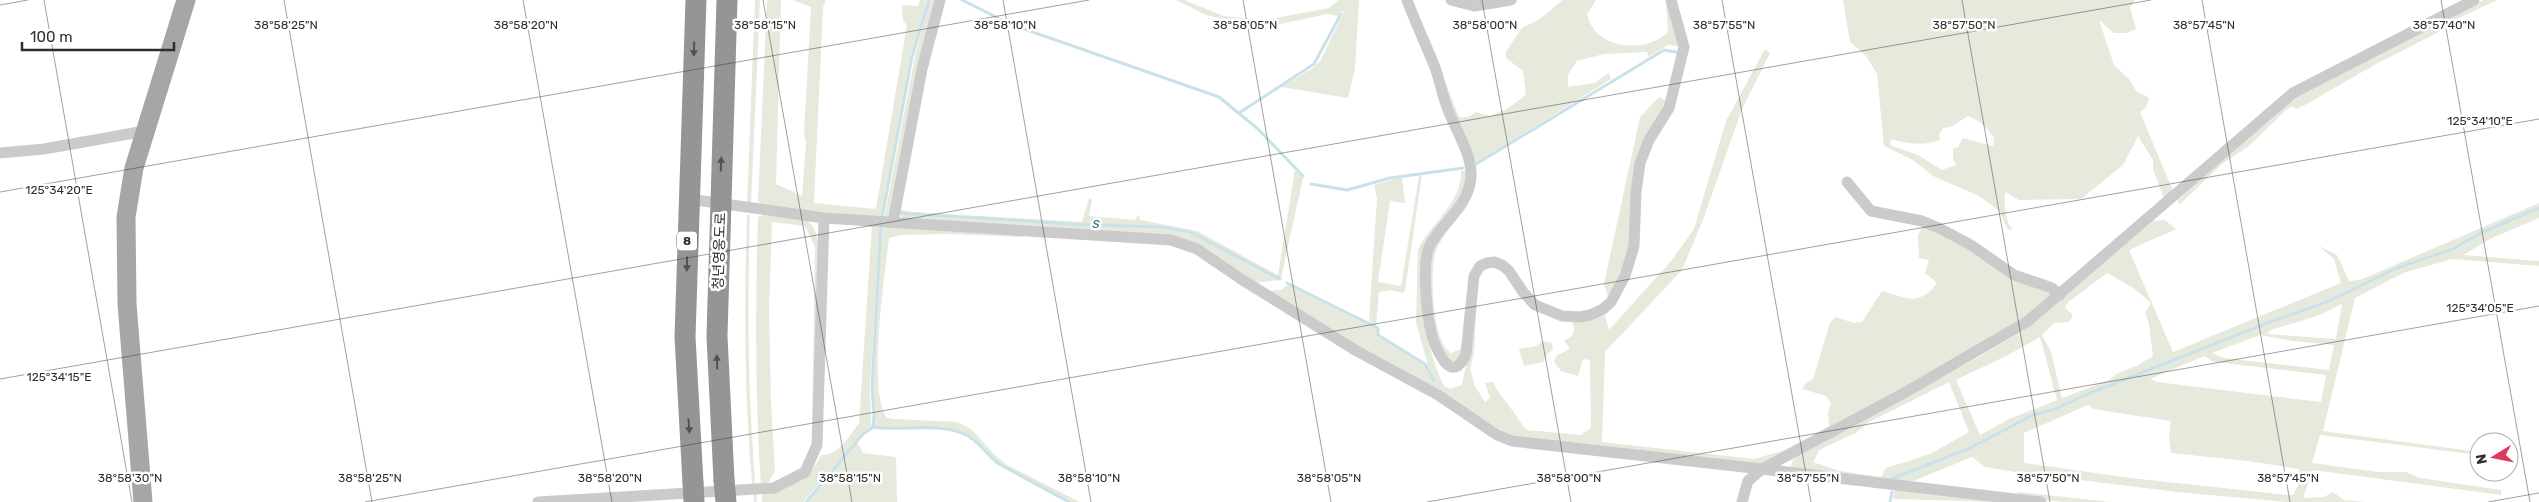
<svg xmlns="http://www.w3.org/2000/svg" width="2539" height="502" viewBox="0 0 2539 502" font-family="Rubik,'Noto Sans KR',sans-serif">
  <style>
    .green { fill: #e6eadc; fill-rule: evenodd }
    .lines { fill: none; stroke-linecap: round; stroke-linejoin: round }
    .stream { stroke: #c9e2e9; stroke-width: 3 }
    .street { stroke: #cbcbcb; stroke-width: 11 }
    .primary { stroke: #a6a6a6; stroke-width: 19 }
    .highway { stroke: #959595; stroke-width: 21 }
    .highway-bridge { stroke: #959595; stroke-width: 21 }
    .oneway { fill: #525252 }
    .ticks { fill: none; stroke: #2e2e2e; stroke-width: 1; stroke-opacity: 0.45 }
    .labels { text-anchor: middle; stroke-width: 5; stroke-linejoin: round; paint-order: stroke }
    .shield { fill: #fff; stroke: #6d6d6d; stroke-width: 1 }
    .shield-label { font-size: 12px; font-weight: bold; fill: #2e2e2e }
    .street-label { font-size: 14px; fill: #2e2e2e; stroke: #fff }
    .water-label { font-size: 15px; font-style: italic; fill: #407a8b; stroke: #fff }
    .ticks-label { font-size: 12px; text-anchor: middle; fill: #2e2e2e; stroke: #fff; stroke-width: 5; stroke-linejoin: round; paint-order: stroke }
  </style>
  <rect width="100%" height="100%" fill="#fff"/>
  <path class="green" d="M755,0H760L751,204H747Z
    M767,0H781L776,184L802,196L806,143L804,133L811,7L792,0H826L823,7L814,203L876,209L907,25L903,21L902,5L918,6L920,0H927L911,57L881,218L827,214L761,204L758,201Z
    M930,0H937L888,218L884,219L915,56Z
    M1176,0H1184L1224,16L1264,20L1329,8L1339,0H1359L1355,69L1348,98L1281,87L1313,68L1320,61L1344,12L1341,11L1338,16L1328,14L1280,24L1241,23L1206,15Z
    M1413,0L1459,117H1468L1476,112L1489,116L1507,109L1526,95L1523,71L1506,58V51L1522,28L1540,19L1563,0H1596L1587,14C1594,49 1645,55 1668,32L1666,0L1682,47L1668,45L1648,57L1647,52L1604,54L1577,61L1568,75V87L1594,83L1609,73L1611,79L1477,162H1473Z
    M1843,0H2135L2130,8L2136,29L2126,33H2114L2099,20L2114,65L2129,79L2136,91L2149,98L2146,108L2140,112L2173,191L2164,199L2153,169V160L2138,136L2123,165L2081,199L2019,200L2005,192C2004,203 2005,222 2013,230L2007,229L2000,212L1979,196L1933,176L1913,160L1884,146L1877,74L1866,56L1850,42ZM1968,116C1979,120 1987,128 1994,138L1993,146L1963,138L1958,147L1953,148V159L1956,165L1942,170L1918,155L1890,145L1891,139C1907,144 1924,146 1940,140L1939,135L1943,128L1951,127Z
    M2484,0H2497L2459,18L2437,33L2376,64L2305,105L2296,109L2293,106L2287,109L2249,146L2222,164L2179,205L2178,200L2231,152L2296,98Z
    M1765,49L1770,53L1742,109L1704,217L1682,270L1605,352L1602,442L1754,459L1785,450L1829,426L1828,413L1831,403L1826,396L1802,389L1806,383L1813,379L1830,323L1835,317L1854,323L1862,322L1882,291C1906,297 1918,308 1937,283L1925,273L1929,260L1919,258L1918,235L1923,225L1956,240L2014,278L2051,290L2055,296C1990,346 1914,381 1843,421C1822,433 1777,464 1755,464L1591,444L1511,437L1433,387L1381,361L1267,291L1281,290L1288,285L1372,325L1377,328V336L1424,365L1436,383L1428,366L1416,322L1418,250C1430,223 1462,204 1461,171H1467C1469,203 1439,222 1426,248C1411,278 1429,357 1444,386L1450,389L1462,385L1468,355L1474,287L1478,272L1494,264C1510,271 1513,283 1522,295C1542,320 1577,323 1604,311L1609,330L1672,260L1694,229L1726,121ZM1495,266C1508,273 1513,284 1521,295C1533,312 1552,318 1572,322L1574,329L1572,336L1564,341L1570,349L1556,356L1554,362L1561,371L1578,376L1583,359L1590,360L1591,428L1581,435L1527,430C1520,424 1518,417 1512,410C1506,401 1498,393 1493,382L1485,383L1490,398L1485,402L1475,386L1470,369L1474,353L1478,278L1484,269Z
    M1659,97L1668,101L1647,139L1632,245L1609,300L1604,284L1640,117Z
    M1295,170L1303,178L1281,278L1190,231L1163,226L1087,224L899,212L902,201L901,210L913,212L1082,222L1089,198L1092,199L1089,216L1135,220L1138,214L1140,220L1197,231L1278,275Z
    M1422,175L1405,290L1403,293L1391,290L1379,292L1376,326L1369,321L1377,198L1374,185L1402,177L1405,203L1390,201L1378,282L1401,286L1419,176Z
    M2539,203V208L2481,233L2453,248L2397,268L2329,300L2262,324L2083,395L2056,409L2033,415L1968,448L1891,478L1950,458L2033,416L2057,410L2084,397L2262,325L2329,302L2398,269L2454,250L2482,234L2539,209V218L2494,237L2463,255L2539,261V266L2452,259L2403,273L2355,298L2323,431L2479,452V455L2320,435L2312,463L2378,472H2406L2420,478L2501,490V495L2313,470L2303,498L2324,497L2333,492L2344,500L2365,502H2286L2177,492L2015,472L1985,467L1972,457L1906,484L1793,469L1791,466L1793,460L1798,455L1975,359L2027,328L2153,221L2165,220L2176,229L2129,250L2173,352L2341,283L2334,259L2319,246L2337,255L2349,281L2360,280ZM2107,273L2132,287L2151,303L2145,313L2149,323L2153,356L2138,365L2116,374L2109,380L2062,398L2051,352L2042,335L2054,323L2068,322L2072,318V314L2065,308L2067,303ZM2342,304L2336,339L2267,334L2271,330L2317,316ZM2260,335L2293,341L2334,345L2329,370L2224,358L2212,353ZM2040,337L2057,400L2009,419L1980,435L1956,380L2008,355ZM2204,356L2214,362L2326,375L2321,402L2157,382L2150,379ZM1949,382L1969,432L1930,454L1886,468L1881,477L1840,471L1813,462L1819,451L1825,447L1856,433L1869,422ZM2088,405L2093,409L2171,421L2169,437L2171,453L2248,461L2299,469L2298,486L2293,495H2287L2131,478L2024,463V433Z
    M900,214L1087,226L1163,228L1189,233L1280,280L1253,283L1194,247L905,220Z
    M1459,214C1452,226 1439,240 1435,254C1430,273 1432,343 1451,353L1461,349L1464,337L1460,362L1447,361L1432,325L1429,256L1444,231Z
    M747,215H750C747,310 748,407 757,502H754C744,407 744,310 747,215Z
    M763,215L806,220C815,226 817,235 819,245L812,428L815,247L805,226L772,222L769,309L771,403L775,470L767,485C795,480 808,483 821,455C838,456 850,435 859,423L872,225H880L870,385L871,426L863,432L803,502H762C755,407 755,312 758,217Z
    M882,225L1018,232L1024,237L948,234L900,235L889,238C885,274 867,391 887,418L895,419L957,422L971,429L996,456L1007,465L1080,502H1070L999,464L978,442L966,435L942,429L873,427L875,416L872,386Z
    M1542,341L1552,343L1553,350L1548,353L1543,362L1524,366L1519,349L1537,346Z
    M857,442L863,453L896,457L897,502H807Z
    M1895,489L2005,502L1893,499Z
    M2017,492L2111,502H2063L2019,497Z"/>
  <g class="lines">
    <path class="stream" d="M962,0L1010,24L1219,97L1258,129L1303,176
      M1239,113L1314,64L1341,14
      M1476,164L1664,50L1676,52
      M1311,184L1347,190L1390,178L1463,168
      M899,213L1087,225L1163,227L1190,232L1280,279
      M882,218L912,57L929,0
      M881,224L872,386L874,416L873,427C902,432 941,421 968,436C980,443 988,456 999,464L1069,502
      M1287,283L1378,328V335L1425,364L1434,381
      M1891,479L1968,449L2033,415L2056,409L2083,396L2262,325L2329,301L2397,268L2453,249L2481,233L2539,208
      M806,502L862,435L873,427
      M1890,502L1892,492"/>
    <path class="street" d="M1407,0C1416,24 1427,47 1436,70C1440,83 1443,97 1448,110C1456,130 1473,157 1471,178C1467,209 1444,220 1430,245C1421,262 1427,320 1433,339C1439,356 1453,384 1466,354L1474,276L1480,266L1487,263L1494,262L1502,265L1509,271L1523,292L1535,305L1562,316L1580,317L1590,315L1603,309L1611,302L1625,276L1634,246L1636,192L1640,163L1649,140L1669,108L1684,47L1671,0
      M1451,0L1474,6L1511,0
      M0,153L44,149L145,131
      M1847,182L1871,211L1922,221L1939,228L1971,245L2014,275L2052,288L2060,295
      M689,199L824,218L1171,240L1197,249L1241,279L1355,350L1438,395L1497,435L1512,441L1762,469L1906,392L2028,321L2293,93L2474,0
      M893,222L922,69L940,0
      M538,502L774,488L805,472L817,445L824,218
      M1742,502L1748,481L1762,469L2041,502"/>
    <path class="primary" d="M143,502L127,304L126,217L134,168L186,0"/>
    <path class="highway" d="M724,480L717,336L727,0
      M693,483L685,337L696,0"/>
    <path class="highway-bridge" d="M724,480L726,502
      M693,483L694,502"/>
  </g>
  <defs><path id="oneway-solid" d="M-6-.8H1V-3.2L6.5 0L1 3.2V.8H-6Z" transform="scale(1.25)"/></defs>
  <g class="oneway">
    <use href="#oneway-solid" transform="translate(694 49) rotate(92)"/>
    <use href="#oneway-solid" transform="translate(721 164) rotate(-88)"/>
    <use href="#oneway-solid" transform="translate(687 264) rotate(91)"/>
    <use href="#oneway-solid" transform="translate(717 362) rotate(-92)"/>
    <use href="#oneway-solid" transform="translate(689 426) rotate(86)"/>
  </g>
  <path class="ticks" d="M44,0L132,502M284,0L372,502M523,0L612,502M763,0L852,502M1003,0L1091,502M1243,0L1331,502M1482,0L1571,502M1722,0L1811,502M1962,0L2050,502M2202,0L2290,502M2441,0L2530,502M0,5L28,0M0,192L1089,0M0,379L2151,0M365,502L2539,119M1427,502L2539,306M2488,502L2539,493"/>
  <g class="labels">
    <rect class="shield" x="677" y="231.5" width="20" height="19" rx="4"/>
    <g class="shield-label">
      <text x="687" y="245">8</text>
    </g>
    <g class="street-label">
      <text transform="translate(719 251) rotate(-88)" y="5">청년영웅도로</text>
    </g>
    <g class="water-label">
      <text transform="translate(1096 223) rotate(3)" y="5">s</text>
    </g>
  </g>
  <g class="ticks-label">
    <text x="286" y="29">38°58'25"N</text>
    <text x="526" y="29">38°58'20"N</text>
    <text x="765" y="29">38°58'15"N</text>
    <text x="1005" y="29">38°58'10"N</text>
    <text x="1245" y="29">38°58'05"N</text>
    <text x="1485" y="29">38°58'00"N</text>
    <text x="1724" y="29">38°57'55"N</text>
    <text x="1964" y="29">38°57'50"N</text>
    <text x="2204" y="29">38°57'45"N</text>
    <text x="2444" y="29">38°57'40"N</text>
    <text x="2480" y="125">125°34'10"E</text>
    <text x="59" y="194">125°34'20"E</text>
    <text x="2480" y="312">125°34'05"E</text>
    <text x="59" y="381">125°34'15"E</text>
    <text x="130" y="482">38°58'30"N</text>
    <text x="370" y="482">38°58'25"N</text>
    <text x="610" y="482">38°58'20"N</text>
    <text x="850" y="482">38°58'15"N</text>
    <text x="1089" y="482">38°58'10"N</text>
    <text x="1329" y="482">38°58'05"N</text>
    <text x="1569" y="482">38°58'00"N</text>
    <text x="1808" y="482">38°57'55"N</text>
    <text x="2048" y="482">38°57'50"N</text>
    <text x="2288" y="482">38°57'45"N</text>
  </g>
  <g transform="translate(2494 457) rotate(260)"><circle r="24" fill="#ffffff" stroke="#ababab"/>
  <path d="M0-4L9 19L0 12L-9 19Z" fill="#db395f"/>
  <text y="-8" font-size="14" font-weight="bold" text-anchor="middle" fill="#2e2e2e">N</text>
  </g>
  <path d="M22 42v8h152v-8" fill="none" stroke="#2e2e2e" stroke-width="2.5"/>
  <text x="30" y="42" font-size="15" fill="#2e2e2e" stroke="#ffffff" stroke-width="4" paint-order="stroke">100 m</text>
</svg>
